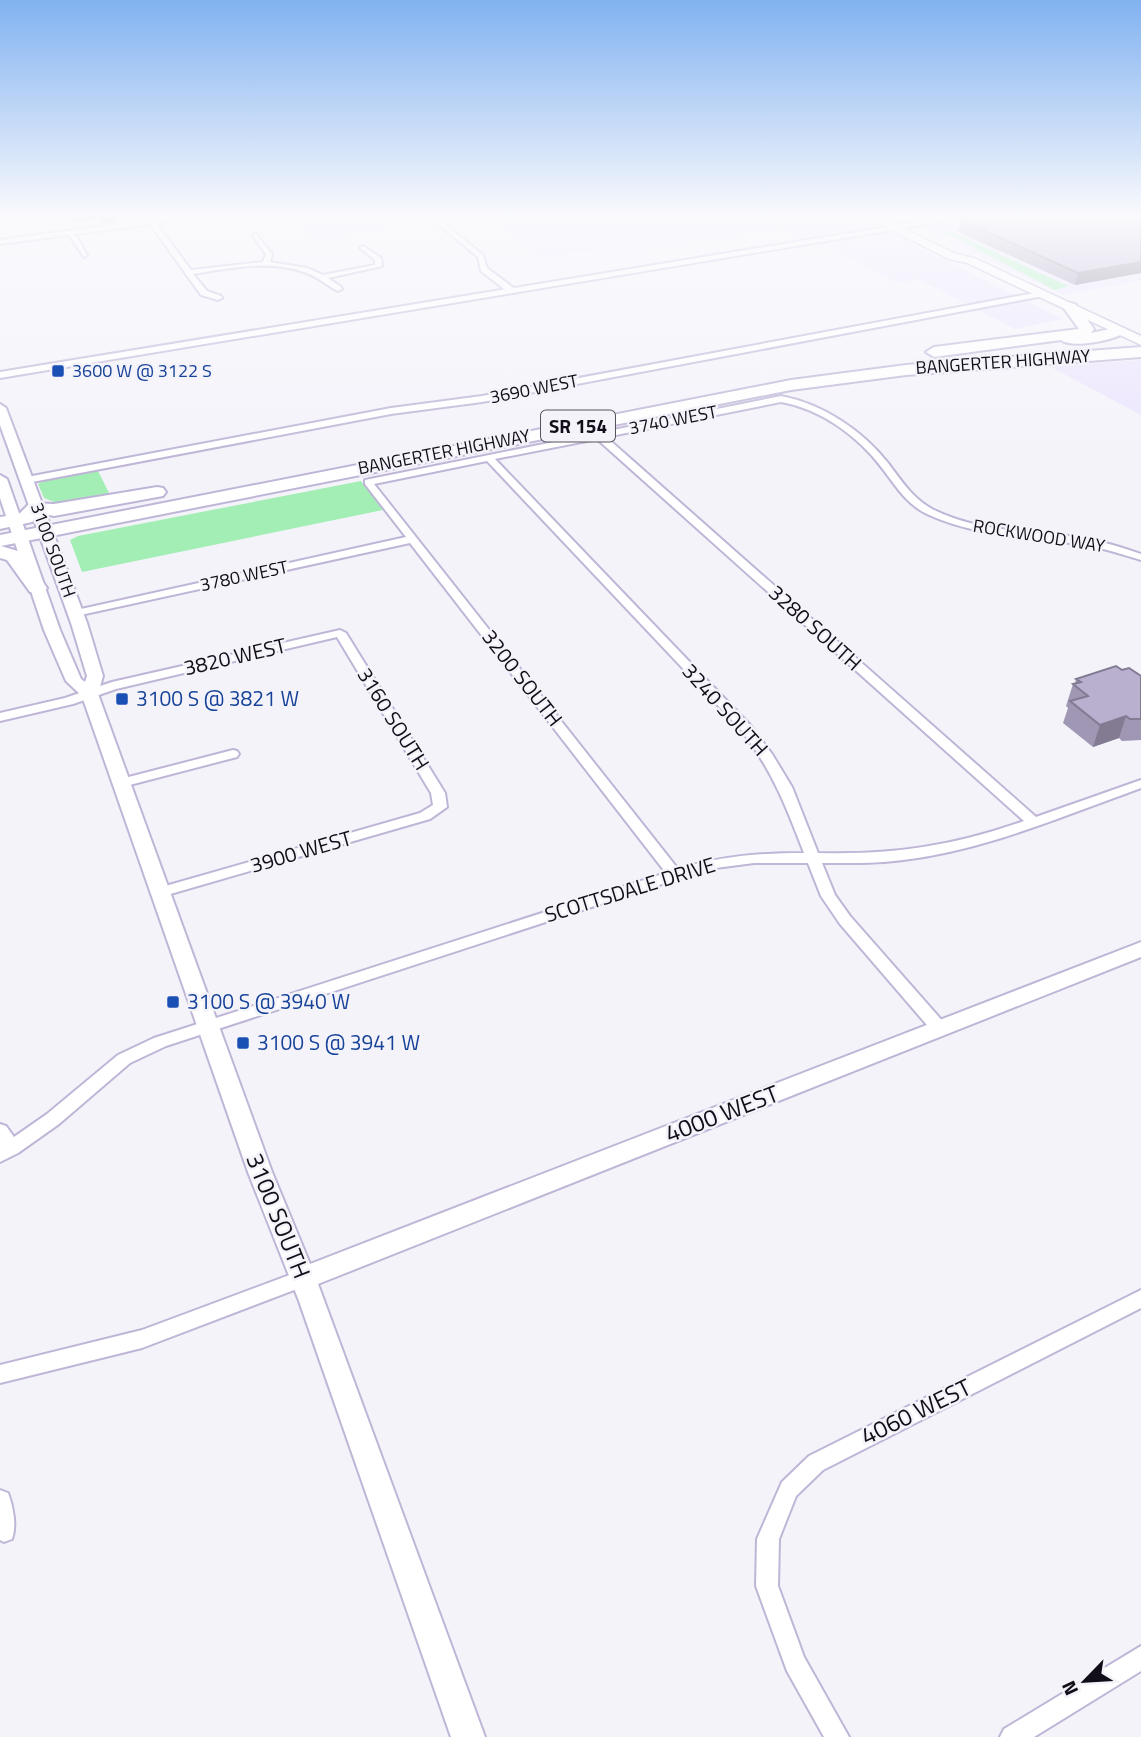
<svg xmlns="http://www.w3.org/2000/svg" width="1141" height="1737" viewBox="0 0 1141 1737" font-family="'Titillium Web',sans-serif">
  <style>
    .built { fill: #ebe5fd }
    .green { fill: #a2eeb5 }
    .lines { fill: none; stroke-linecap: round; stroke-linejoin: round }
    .street-casing { stroke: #bfb6d7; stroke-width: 4 }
    .secondary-casing { stroke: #bfb6d7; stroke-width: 4 }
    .primary-casing { stroke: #bfb6d7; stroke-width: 3 }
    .highway-casing { stroke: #bfb6d7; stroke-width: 4 }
    .street { fill: #fff; fill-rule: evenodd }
    .secondary { fill: #fff; fill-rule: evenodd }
    .primary { fill: #fff; fill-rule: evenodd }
    .highway { fill: #fff; fill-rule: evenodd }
    .wall { fill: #9f97b3 }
    .shaded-wall { fill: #827b92 }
    .building { fill: #b9b0d0; stroke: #827b92; stroke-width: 2 }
    .transit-dot { fill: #1a4fb4; stroke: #f5f3fa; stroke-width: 2.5 }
    .labels { text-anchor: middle; stroke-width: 5; stroke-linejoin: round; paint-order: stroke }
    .far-street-label { font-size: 18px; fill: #120e19; stroke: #f5f3fa }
    .far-transit-label { font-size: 18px; fill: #164399; stroke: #f5f3fa; text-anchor: start }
    .shield { fill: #f5f3fa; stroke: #56535c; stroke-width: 2 }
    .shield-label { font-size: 19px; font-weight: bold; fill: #120e19 }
    .street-label { font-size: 21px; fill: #120e19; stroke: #f5f3fa }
    .transit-label { font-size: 21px; fill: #164399; stroke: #f5f3fa; text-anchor: start }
    .near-street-label { font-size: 24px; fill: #120e19; stroke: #f5f3fa }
  </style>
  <rect width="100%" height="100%" fill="#f5f3fa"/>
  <path class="built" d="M287,215H477L312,239Z
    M486,215H855L1063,319L1015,329L918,279L897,283L814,238L801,240L780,228L634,250L597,249L544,257Z
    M1000,215H1141V281L1063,295L921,228Z
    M1141,360V415L1049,366L1085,364Z"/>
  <path class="green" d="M950,231L1068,286L1055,290L944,232Z
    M98,471L110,495L61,505L44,498L38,484L43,481Z
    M361,481L383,510L82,572L70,540L78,536Z"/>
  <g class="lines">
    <defs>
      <path id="street" d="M183,215H203L156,223L191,270L263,262L266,254L253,236L256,234L272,254L270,262L307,268L323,275L375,265V260L360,248L363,246L381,258L382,266L328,278L341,287L342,289L338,291C326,285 317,276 304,272C270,260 229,268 193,274L207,291L221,296L222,298L218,300L201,295L150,224L75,234L87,255L84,257L69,235L0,244V240Z
        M438,222H442L483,255L487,268L515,289V293H509L481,271L478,257L438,224Z
        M1040,292L1044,294L1043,296L482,402L391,414L27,483L22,480L27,477L391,408L482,396Z
        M781,396C823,404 862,430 888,463C901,480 912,498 932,509C981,534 1037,530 1089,539C1107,543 1124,548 1141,554V560C1124,555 1107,549 1089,546C1035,536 978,538 927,514C906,504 896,486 882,468C858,436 821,409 781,402L606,437L1036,817L1141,780V788C1063,816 986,850 903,860C876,864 849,863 822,863L835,895L850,916L945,1024L947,1028L945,1032L939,1034L933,1032L840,924L821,896L808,863H754L708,869L166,1046L130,1063L59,1124L18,1153L0,1162V1124L6,1126L14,1137L47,1114L118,1055L154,1038L666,873L410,543L76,616L72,615V611L406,537L365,484V480ZM597,439L1024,821C953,846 893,855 818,853L792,787L772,754L750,725L495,459ZM487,461L742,731C773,772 786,806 804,853C761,853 720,856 678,869L374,484Z
        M340,630L346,633L445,793L447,807L430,819L160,897L155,895L153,892L155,889L420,813L433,805L431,793L337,637L116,689L73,704L0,721V713L65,698L112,682Z
        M233,750L237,751L239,754L237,757L122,787L115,783L117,780Z
        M303,1270L310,1272L312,1278L310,1284L142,1348L0,1383V1365L142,1330Z
        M1141,1290V1308L823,1470L796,1496L779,1539L778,1586L804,1657L849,1737H824L787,1671L756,1586L757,1539L782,1482L809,1456Z
        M0,1490L8,1493C13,1506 17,1526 12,1539L4,1542L0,1540Z
        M1141,1646V1671L1034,1737H1000L1004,1729Z"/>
      <path id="secondary" d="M960,215H983L0,378V372Z
        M0,404L6,408L87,623L103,676L98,694L272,1172L310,1264L1141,942V957L318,1284L485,1737H451L299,1301L248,1172L82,696L66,681L44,630L0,498V475L7,479L60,630L81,679L85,682L87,676L71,623L0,425Z"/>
      <path id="primary" d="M862,215H876L956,254L974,258L1141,336V345L967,263L949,259Z"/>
      <path id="highway" d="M1070,303L1075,304L1092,326L1094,329L1091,333L1120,327L1127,331C1117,340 1072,349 1061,340L934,357L926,352L934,347L1079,329L1063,307Z
        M1141,347V357L906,375L791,390L1,546L21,552L47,588L44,592H30L7,560L0,558V535L791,380L906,365Z
        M157,487L163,488L166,492L163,496L54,516L41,513L32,522L0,529V517L19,514L30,503L54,504Z"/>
    </defs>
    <use href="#street" class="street-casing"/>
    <use href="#secondary" class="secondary-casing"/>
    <use href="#primary" class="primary-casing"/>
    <use href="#highway" class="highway-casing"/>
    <use href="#street" class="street"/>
    <use href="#secondary" class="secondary"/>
    <use href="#primary" class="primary"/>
    <use href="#highway" class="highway"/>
  </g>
  <path class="wall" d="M69,215H126L116,217L117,221L102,223L97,219L74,222Z
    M1141,215V273L1075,285L958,232L961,220Z
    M1122,670L1141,676V740L1122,741L1119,738L1093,747L1063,723L1068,708L1066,706L1073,684H1075L1076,679Z"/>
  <path class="shaded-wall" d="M72,215H96L97,219L74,222Z
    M100,215H126L116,217L117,221L102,223Z
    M1141,262V273L1075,285L1078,273Z
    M1126,716L1119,738L1093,747L1100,725Z"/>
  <path class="building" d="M989,215H1141V262L1078,273L961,220Z
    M1116,666L1122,670L1129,668L1141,676V719H1130L1126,716L1100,725L1070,701L1088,696L1073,684L1081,682L1076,679Z"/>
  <linearGradient id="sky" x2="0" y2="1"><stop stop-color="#81b2f0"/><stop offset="0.47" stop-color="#fafafd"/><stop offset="1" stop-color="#fafafd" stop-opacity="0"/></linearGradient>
  <rect width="1141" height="459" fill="url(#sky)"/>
  <g class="transit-dot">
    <rect x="51" y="364" width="14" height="14" rx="3.5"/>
    <rect x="115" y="692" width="14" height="14" rx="3.5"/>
    <rect x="166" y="995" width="14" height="14" rx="3.5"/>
    <rect x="236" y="1036" width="14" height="14" rx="3.5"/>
  </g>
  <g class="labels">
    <g class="far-street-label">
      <text transform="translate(1003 362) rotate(-4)" y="6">BANGERTER HIGHWAY</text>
      <text transform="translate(534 389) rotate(-11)" y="6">3690 WEST</text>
      <text transform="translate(673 420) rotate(-11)" y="6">3740 WEST</text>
      <text transform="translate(444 452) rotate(-11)" y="6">BANGERTER HIGHWAY</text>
      <text transform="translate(1039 536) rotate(9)" y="6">ROCKWOOD WAY</text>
      <text transform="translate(53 550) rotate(70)" y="6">3100 SOUTH</text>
      <text transform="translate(244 576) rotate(-12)" y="6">3780 WEST</text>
    </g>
    <g class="far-transit-label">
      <text x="72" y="377">3600 W @ 3122 S</text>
    </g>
    <rect class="shield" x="541" y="410.5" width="74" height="31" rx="5"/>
    <g class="shield-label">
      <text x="578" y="433">SR 154</text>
    </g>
    <g class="street-label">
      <text transform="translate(815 628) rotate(42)" y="7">3280 SOUTH</text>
      <text transform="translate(235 657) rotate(-13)" y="7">3820 WEST</text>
      <text transform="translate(522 678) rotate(52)" y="7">3200 SOUTH</text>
      <text transform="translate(725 710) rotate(48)" y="7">3240 SOUTH</text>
      <text transform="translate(393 719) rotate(58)" y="7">3160 SOUTH</text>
      <text transform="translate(301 852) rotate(-16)" y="7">3900 WEST</text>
      <text transform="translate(630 890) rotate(-17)" y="7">SCOTTSDALE DRIVE</text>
    </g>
    <g class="transit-label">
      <text x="136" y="706">3100 S @ 3821 W</text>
      <text x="187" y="1009">3100 S @ 3940 W</text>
      <text x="257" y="1050">3100 S @ 3941 W</text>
    </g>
    <g class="near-street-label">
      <text transform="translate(722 1114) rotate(-21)" y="8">4000 WEST</text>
      <text transform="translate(278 1216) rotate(68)" y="8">3100 SOUTH</text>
      <text transform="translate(916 1412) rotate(-26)" y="8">4060 WEST</text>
    </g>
  </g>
  <g transform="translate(1085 1681) rotate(245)" stroke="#f5f3fa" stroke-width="5" paint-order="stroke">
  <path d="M0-5L12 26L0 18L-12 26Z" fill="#120e19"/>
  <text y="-10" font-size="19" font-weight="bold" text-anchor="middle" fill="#120e19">N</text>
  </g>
</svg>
